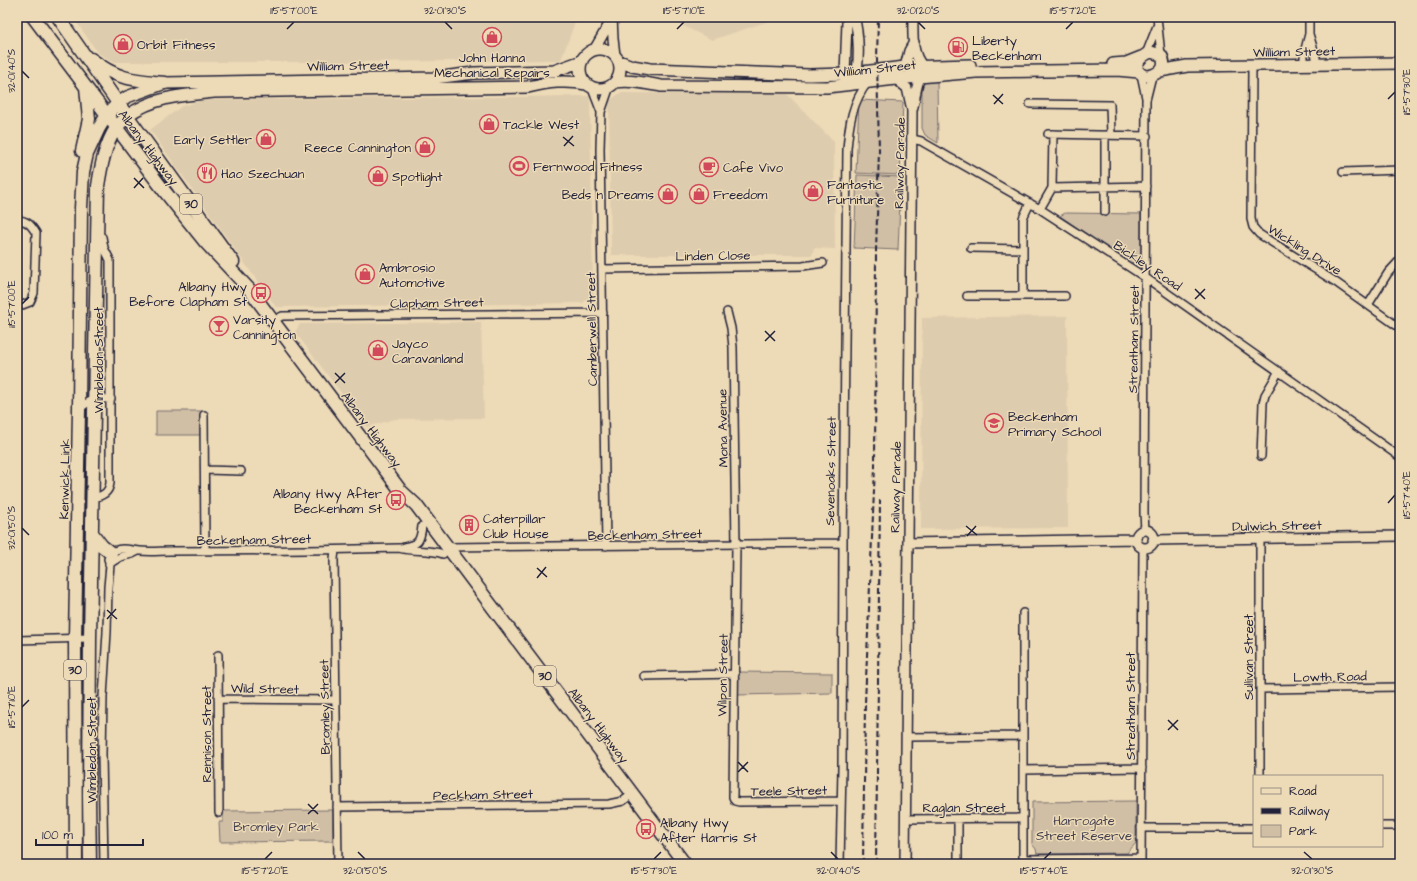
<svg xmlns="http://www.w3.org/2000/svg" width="1417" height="881" viewBox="0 0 1417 881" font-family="'Architects Daughter',sans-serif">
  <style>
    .built { fill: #deccae }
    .green { fill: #d0bfa5; stroke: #797070 }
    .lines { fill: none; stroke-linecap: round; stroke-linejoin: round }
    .street-casing { stroke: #22223b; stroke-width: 10 }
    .secondary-casing { stroke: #22223b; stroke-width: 12 }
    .primary-casing { stroke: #22223b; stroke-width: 14 }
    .highway-casing { stroke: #22223b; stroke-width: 15 }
    .street { stroke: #eddab7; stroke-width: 7 }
    .secondary { stroke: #eddab7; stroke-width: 9 }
    .primary { stroke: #eddab7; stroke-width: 11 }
    .highway { stroke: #eddab7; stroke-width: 12 }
    .rail { stroke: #22223b; stroke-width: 2; stroke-dasharray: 6 3; stroke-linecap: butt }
    .ticks { fill: none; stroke: #22223b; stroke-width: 1.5 }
    .labels { text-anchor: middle; stroke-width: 3; stroke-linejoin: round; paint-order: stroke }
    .shield { fill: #eddab7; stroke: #5f5960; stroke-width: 1 }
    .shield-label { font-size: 12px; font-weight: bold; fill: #22223b }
    .poi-label { font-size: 13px; fill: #22223b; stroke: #eddab7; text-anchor: start }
    .street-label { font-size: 13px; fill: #22223b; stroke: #eddab7 }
    .park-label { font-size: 13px; fill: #454150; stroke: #eddab7 }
    .neatline { fill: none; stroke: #22223b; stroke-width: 1.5 }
    .ticks-label { font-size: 10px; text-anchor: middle; fill: #22223b }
  </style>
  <rect width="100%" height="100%" fill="#eddab7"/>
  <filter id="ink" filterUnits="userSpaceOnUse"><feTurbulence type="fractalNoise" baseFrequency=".025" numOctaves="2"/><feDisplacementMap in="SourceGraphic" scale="8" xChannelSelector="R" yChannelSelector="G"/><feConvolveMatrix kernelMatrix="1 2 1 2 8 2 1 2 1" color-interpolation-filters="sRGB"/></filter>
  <g filter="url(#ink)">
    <path class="built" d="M73,17H577L561,60L339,62H114L98,53Z
      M665,17H793L775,19L712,40Z
      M620,93L787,94L834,142L835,249L814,248L812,255H611L609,101Z
      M590,96L593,294L583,303L276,307L150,130L182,106L204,100Z
      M1067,316L1068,528L921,529L922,318Z
      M481,322L484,418L395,419L367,427L295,332L300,324Z"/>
    <path class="green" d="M929,80H937L938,143L925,135L922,128V87L924,82Z
      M859,100L903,102L900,175L856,173Z
      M857,175L901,177L898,250L854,248Z
      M1065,213L1141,214V257L1137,262L1130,263L1060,216Z
      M156,411H202V435H156Z
      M737,672L832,673V693L737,695Z
      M1136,801V843L1127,853L1037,854L1036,849L1032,844V802Z
      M333,810V841L220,842L219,822H223V811Z"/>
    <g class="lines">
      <defs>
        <path id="street" d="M1157,17L1161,55
          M1309,34L1316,57V64
          M1146,54L1157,26
          M1252,65L1251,219L1253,227L1259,234L1334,281L1400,328
          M1304,65V53L1309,34V17
          M1141,74L1146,98
          M591,86L601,112
          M1030,104L1110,105L1111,135
          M1048,134L1147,136
          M912,139L921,141L926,144L1040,209L1146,278L1400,457
          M1343,172L1400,170
          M1052,188L1146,186
          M1040,209L1052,188L1053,134
          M1105,212V135
          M17,220C27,220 31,225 36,233L34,293L30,302L17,307
          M971,248L1023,249
          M602,269L803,266L823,263
          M967,296H1065
          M1023,296V218L1030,203
          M1368,305L1388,273L1399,261
          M727,312L731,328L733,347L736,545L733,797L735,801L739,802L841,801
          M273,321L282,316L603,313
          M79,410C91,398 95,398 111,399
          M204,415L205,551
          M1261,456L1263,403L1265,395L1279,371
          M205,470L241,471
          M93,498C102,496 109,493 110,483V260L104,248L102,237
          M1145,530L1144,513L1146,100L1152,76
          M606,546L600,149L601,112L610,86
          M448,547L843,543
          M401,548C417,543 420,545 422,526
          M335,550L334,559L338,864
          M109,564L120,557L132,554L138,551
          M17,640L90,638
          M218,655L219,813
          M644,676L735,674
          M1260,689L1400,687
          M218,699L335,700
          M906,737L1023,736V613
          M1023,770L1142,768
          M1260,776V538
          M337,807L609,804L623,801L627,798
          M906,819L1023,818
          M1382,826H1400
          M1141,828H1254
          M1023,859L1141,858
          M104,864L102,754L103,697L107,632L108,587L110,565L108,559C113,544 129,550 140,551C150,552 160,551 170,551C247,551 323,550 399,548C414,552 429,549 443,554
          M840,864L842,768L843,543L847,149C849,125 852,102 868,82
          M958,864V819
          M1023,864V736
          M1141,864L1143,548"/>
        <path id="secondary" d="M612,17L613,39L615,55
          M854,17C859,33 860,63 855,79
          M913,17C913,33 911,54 923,66
          M594,50L612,19
          M905,67L909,51L914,42
          M847,79L845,74L847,22L849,17
          M896,79L907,88L912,110
          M1136 539a9 9 0 1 1 18 0a9 9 0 1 1-18 0Z
          M1153,540L1400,536
          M908,543L1136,539
          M905,864L912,110C916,98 915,86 921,76"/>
        <path id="primary" d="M580 69a20 20 0 1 1 40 0a20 20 0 1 1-40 0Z
          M1151,52L1161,55C1169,67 1157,76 1145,76C1129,69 1140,56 1151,52Z
          M619,61L632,66L650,69L809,75L845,74L905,67L970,65
          M1113,64L1126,63L1141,57
          M1160,71L1187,66L1400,63
          M615,82C631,80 645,83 661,86L827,87L896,79L976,72L1117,70L1139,72
          M118,103L127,97L165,83L434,78L474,73L554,71L582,61
          M127,116C153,97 183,95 214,92L528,87C549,82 565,80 587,84"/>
        <path id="highway" d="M33,17L162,188L206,243L249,289L401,491L416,505L685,864
          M58,17L118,103L233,262
          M91,59C118,80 133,80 165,83
          M82,151L89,119L86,87
          M92,533L102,546L111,553
          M76,864L75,639L79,410L81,208L83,172L87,154L99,128L107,115L118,103
          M90,864L89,796L90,638L98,186C101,166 105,145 116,128C119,124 124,120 127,116"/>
      </defs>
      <use href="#street" class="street-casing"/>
      <use href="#secondary" class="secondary-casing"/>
      <use href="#primary" class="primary-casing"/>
      <use href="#highway" class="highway-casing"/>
      <use href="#street" class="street"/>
      <use href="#secondary" class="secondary"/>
      <use href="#primary" class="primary"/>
      <use href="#highway" class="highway"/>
      <path class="rail" d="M863,864L865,703L875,467L876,251L879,150L877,60L878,17
        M876,864L880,500"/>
    </g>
  </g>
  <path class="ticks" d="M445,22L452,29M918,22L925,29M287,29L294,22M677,29L684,22M1066,29L1073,22M22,71L29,78M993,95L1003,104M1388,99L1395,92M994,104L1003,94M563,137L574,146M564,146L573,136M134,178L144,188M134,188L143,178M1195,289L1205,299M1195,299L1205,289M22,304L29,297M765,331L775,341M765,341L775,331M335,373L345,383M335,383L345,373M1388,503L1395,495M966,526L977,535M22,528L29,535M967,536L976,526M537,568L547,577M537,578L546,567M107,610L117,619M107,619L116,609M22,707L29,700M1168,720L1178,730M1168,730L1178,720M738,762L748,772M738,772L748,762M308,804L318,814M308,814L318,804M358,852L365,859M831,852L838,859M1304,852L1312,859M265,859L272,852M654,859L661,852M1044,859L1051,852"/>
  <defs>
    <symbol id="shop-ring" viewBox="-11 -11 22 22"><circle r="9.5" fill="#eddab7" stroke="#d1495b" stroke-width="1.5"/><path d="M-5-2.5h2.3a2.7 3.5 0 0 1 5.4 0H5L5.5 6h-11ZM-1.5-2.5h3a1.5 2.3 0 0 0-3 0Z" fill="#d1495b"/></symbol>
    <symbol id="fuel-ring" viewBox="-11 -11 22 22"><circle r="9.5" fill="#eddab7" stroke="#d1495b" stroke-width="1.5"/><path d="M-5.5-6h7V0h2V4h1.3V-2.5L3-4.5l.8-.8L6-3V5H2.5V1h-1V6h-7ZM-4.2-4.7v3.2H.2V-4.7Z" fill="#d1495b"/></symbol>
    <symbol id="stadium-ring" viewBox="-11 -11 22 22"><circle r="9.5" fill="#eddab7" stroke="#d1495b" stroke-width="1.5"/><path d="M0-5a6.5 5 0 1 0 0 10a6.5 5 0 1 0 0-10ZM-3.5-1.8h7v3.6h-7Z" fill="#d1495b"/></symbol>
    <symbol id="cafe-ring" viewBox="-11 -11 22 22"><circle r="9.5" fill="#eddab7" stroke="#d1495b" stroke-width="1.5"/><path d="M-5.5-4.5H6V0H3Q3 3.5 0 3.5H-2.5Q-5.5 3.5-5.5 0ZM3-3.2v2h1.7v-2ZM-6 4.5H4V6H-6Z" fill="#d1495b"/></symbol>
    <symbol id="restaurant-ring" viewBox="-11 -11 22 22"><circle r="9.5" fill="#eddab7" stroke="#d1495b" stroke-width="1.5"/><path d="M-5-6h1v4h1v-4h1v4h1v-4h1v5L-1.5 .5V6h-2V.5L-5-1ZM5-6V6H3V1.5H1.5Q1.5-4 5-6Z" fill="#d1495b"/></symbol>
    <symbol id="bus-ring" viewBox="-11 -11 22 22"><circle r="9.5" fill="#eddab7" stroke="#d1495b" stroke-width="1.5"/><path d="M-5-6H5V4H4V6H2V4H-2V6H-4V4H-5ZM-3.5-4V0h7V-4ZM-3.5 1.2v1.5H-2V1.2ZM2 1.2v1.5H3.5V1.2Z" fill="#d1495b"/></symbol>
    <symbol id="bar-ring" viewBox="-11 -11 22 22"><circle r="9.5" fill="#eddab7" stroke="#d1495b" stroke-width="1.5"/><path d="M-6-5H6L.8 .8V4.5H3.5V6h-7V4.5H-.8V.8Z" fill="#d1495b"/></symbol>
    <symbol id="school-ring" viewBox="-11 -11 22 22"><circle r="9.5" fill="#eddab7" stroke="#d1495b" stroke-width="1.5"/><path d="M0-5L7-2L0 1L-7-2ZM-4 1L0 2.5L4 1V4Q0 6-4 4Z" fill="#d1495b"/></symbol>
    <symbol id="building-ring" viewBox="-11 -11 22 22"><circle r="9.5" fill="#eddab7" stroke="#d1495b" stroke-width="1.5"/><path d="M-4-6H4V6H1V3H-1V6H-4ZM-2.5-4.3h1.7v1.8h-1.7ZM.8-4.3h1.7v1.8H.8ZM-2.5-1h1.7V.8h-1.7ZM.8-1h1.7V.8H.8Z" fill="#d1495b"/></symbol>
  </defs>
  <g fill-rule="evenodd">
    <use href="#shop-ring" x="481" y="26" width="22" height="22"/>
    <use href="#shop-ring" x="112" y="33" width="22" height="22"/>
    <use href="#fuel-ring" x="947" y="36" width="22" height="22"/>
    <use href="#shop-ring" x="478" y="113" width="22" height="22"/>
    <use href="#shop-ring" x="255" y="128" width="22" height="22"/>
    <use href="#shop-ring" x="414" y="136" width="22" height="22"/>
    <use href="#stadium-ring" x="508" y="155" width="22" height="22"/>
    <use href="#cafe-ring" x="698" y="156" width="22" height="22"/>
    <use href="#restaurant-ring" x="196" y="162" width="22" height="22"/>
    <use href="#shop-ring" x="367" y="165" width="22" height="22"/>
    <use href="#shop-ring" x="802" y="180" width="22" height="22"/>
    <use href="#shop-ring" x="657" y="183" width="22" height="22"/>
    <use href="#shop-ring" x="688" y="183" width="22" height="22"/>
    <use href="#shop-ring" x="354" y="263" width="22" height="22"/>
    <use href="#bus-ring" x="250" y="282" width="22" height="22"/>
    <use href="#bar-ring" x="208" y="315" width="22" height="22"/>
    <use href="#shop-ring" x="367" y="339" width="22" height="22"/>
    <use href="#school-ring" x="983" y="412" width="22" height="22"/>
    <use href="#bus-ring" x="385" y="489" width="22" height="22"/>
    <use href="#building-ring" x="458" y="514" width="22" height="22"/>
    <use href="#bus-ring" x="635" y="818" width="22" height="22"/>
  </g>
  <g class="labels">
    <g class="shield">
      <rect x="180" y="194" width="22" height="20" rx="3"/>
      <rect x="64" y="660" width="22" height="20" rx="3"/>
      <rect x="534" y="666" width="22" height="20" rx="3"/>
    </g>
    <g class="shield-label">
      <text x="191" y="208">30</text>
      <text x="75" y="674">30</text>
      <text x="545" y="680">30</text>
    </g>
    <g class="poi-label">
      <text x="972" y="45">Liberty<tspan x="972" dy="15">Beckenham</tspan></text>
      <text x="137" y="49">Orbit Fitness</text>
      <text x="492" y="62" text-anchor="middle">John Hanna<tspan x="492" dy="15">Mechanical Repairs</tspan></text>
      <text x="503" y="129">Tackle West</text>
      <text x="252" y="144" text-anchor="end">Early Settler</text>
      <text x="411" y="152" text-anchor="end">Reece Cannington</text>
      <text x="533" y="171">Fernwood Fitness</text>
      <text x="723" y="172">Cafe Vivo</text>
      <text x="221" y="178">Hao Szechuan</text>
      <text x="392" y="181">Spotlight</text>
      <text x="827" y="189">Fantastic<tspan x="827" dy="15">Furniture</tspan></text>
      <text x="654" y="199" text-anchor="end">Beds n Dreams</text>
      <text x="713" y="199">Freedom</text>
      <text x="379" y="272">Ambrosio<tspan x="379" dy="15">Automotive</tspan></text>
      <text x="247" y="291" text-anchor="end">Albany Hwy<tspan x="247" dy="15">Before Clapham St</tspan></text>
      <text x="233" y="324">Varsity<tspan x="233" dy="15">Cannington</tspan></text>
      <text x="392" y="348">Jayco<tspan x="392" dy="15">Caravanland</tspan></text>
      <text x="1008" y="421">Beckenham<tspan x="1008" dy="15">Primary School</tspan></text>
      <text x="382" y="498" text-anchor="end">Albany Hwy After<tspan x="382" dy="15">Beckenham St</tspan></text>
      <text x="483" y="523">Caterpillar<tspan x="483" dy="15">Club House</tspan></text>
      <text x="660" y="827">Albany Hwy<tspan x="660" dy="15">After Harris St</tspan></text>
    </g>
    <g class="street-label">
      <text transform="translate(1294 51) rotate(-1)" y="5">William Street</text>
      <text transform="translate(348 65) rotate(-1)" y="5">William Street</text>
      <text transform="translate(875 68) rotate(-6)" y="5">William Street</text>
      <text transform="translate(149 147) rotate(53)" y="5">Albany Highway</text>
      <text transform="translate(899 163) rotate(-89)" y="5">Railway Parade</text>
      <text transform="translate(1305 249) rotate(32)" y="5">Wickling Drive</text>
      <text transform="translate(713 255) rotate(-1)" y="5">Linden Close</text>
      <text transform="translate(1148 265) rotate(34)" y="5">Bickley Road</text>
      <text transform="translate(437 302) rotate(-1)" y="5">Clapham Street</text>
      <text transform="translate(591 329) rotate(-91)" y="5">Camberwell Street</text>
      <text transform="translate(1133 339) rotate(-89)" y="5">Streatham Street</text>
      <text transform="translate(98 360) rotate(-90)" y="5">Wimbledon Street</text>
      <text transform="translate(722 428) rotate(-91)" y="5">Mona Avenue</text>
      <text transform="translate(372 429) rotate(53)" y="5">Albany Highway</text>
      <text transform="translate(830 471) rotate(-89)" y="5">Sevenoaks Street</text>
      <text transform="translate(64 479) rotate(-89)" y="5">Kenwick Link</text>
      <text transform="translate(895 487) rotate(-89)" y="5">Railway Parade</text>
      <text transform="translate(1277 525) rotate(-1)" y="5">Dulwich Street</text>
      <text transform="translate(645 534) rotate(-1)" y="5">Beckenham Street</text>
      <text transform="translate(254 539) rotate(-1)" y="5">Beckenham Street</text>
      <text transform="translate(1248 657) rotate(-90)" y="5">Sullivan Street</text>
      <text transform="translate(722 675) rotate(-89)" y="5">Wilpon Street</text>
      <text transform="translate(1330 676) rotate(-1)" y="5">Lowth Road</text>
      <text transform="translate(265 688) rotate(1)" y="5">Wild Street</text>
      <text transform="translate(1130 706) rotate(-90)" y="5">Streatham Street</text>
      <text transform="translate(324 707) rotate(-91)" y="5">Bromley Street</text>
      <text transform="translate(599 725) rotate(53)" y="5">Albany Highway</text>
      <text transform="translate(206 734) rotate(-90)" y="5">Rennison Street</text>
      <text transform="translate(91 750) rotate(-90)" y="5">Wimbledon Street</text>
      <text transform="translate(789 790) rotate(-1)" y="5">Teele Street</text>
      <text transform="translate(483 794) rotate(-1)" y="5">Peckham Street</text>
      <text x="964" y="812">Raglan Street</text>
    </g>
    <g class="park-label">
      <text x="1084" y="825">Harrogate<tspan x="1084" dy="15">Street Reserve</tspan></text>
      <text x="276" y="831">Bromley Park</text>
    </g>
  </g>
  <rect width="1417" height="881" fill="none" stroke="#eddab7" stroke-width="44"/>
  <rect x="1253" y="775" width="130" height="72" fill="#eddab7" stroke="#9c9085"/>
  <rect x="1261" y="788" width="20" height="6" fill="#eddab7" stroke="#9c9085"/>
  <text x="1289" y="795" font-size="12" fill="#22223b">Road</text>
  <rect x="1261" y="808" width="20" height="6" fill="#22223b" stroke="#9c9085"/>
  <text x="1289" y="815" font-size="12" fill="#22223b">Railway</text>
  <rect x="1261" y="825" width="20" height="12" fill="#d0bfa5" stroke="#9c9085"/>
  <text x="1289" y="835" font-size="12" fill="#22223b">Park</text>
  <path d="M36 839v6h107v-6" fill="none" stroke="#22223b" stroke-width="2"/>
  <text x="42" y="839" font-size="12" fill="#22223b" stroke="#eddab7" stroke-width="3" paint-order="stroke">100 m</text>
  <rect x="22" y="22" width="1373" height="837" class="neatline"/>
  <g class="ticks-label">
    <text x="294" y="14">115°57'00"E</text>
    <text x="445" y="14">32°01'30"S</text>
    <text x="684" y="14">115°57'10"E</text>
    <text x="918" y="14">32°01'20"S</text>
    <text x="1073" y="14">115°57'20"E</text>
    <text transform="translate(11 71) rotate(-90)" y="4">32°01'40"S</text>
    <text transform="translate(1406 92) rotate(-90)" y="4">115°57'30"E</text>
    <text transform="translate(11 304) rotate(-90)" y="4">115°57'00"E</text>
    <text transform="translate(1406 495) rotate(-90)" y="4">115°57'40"E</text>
    <text transform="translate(11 528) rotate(-90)" y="4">32°01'50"S</text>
    <text transform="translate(11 707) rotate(-90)" y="4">115°57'10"E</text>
    <text x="265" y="874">115°57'20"E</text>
    <text x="365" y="874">32°01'50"S</text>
    <text x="654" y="874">115°57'30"E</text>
    <text x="838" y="874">32°01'40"S</text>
    <text x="1044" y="874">115°57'40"E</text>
    <text x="1312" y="874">32°01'30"S</text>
  </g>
</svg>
